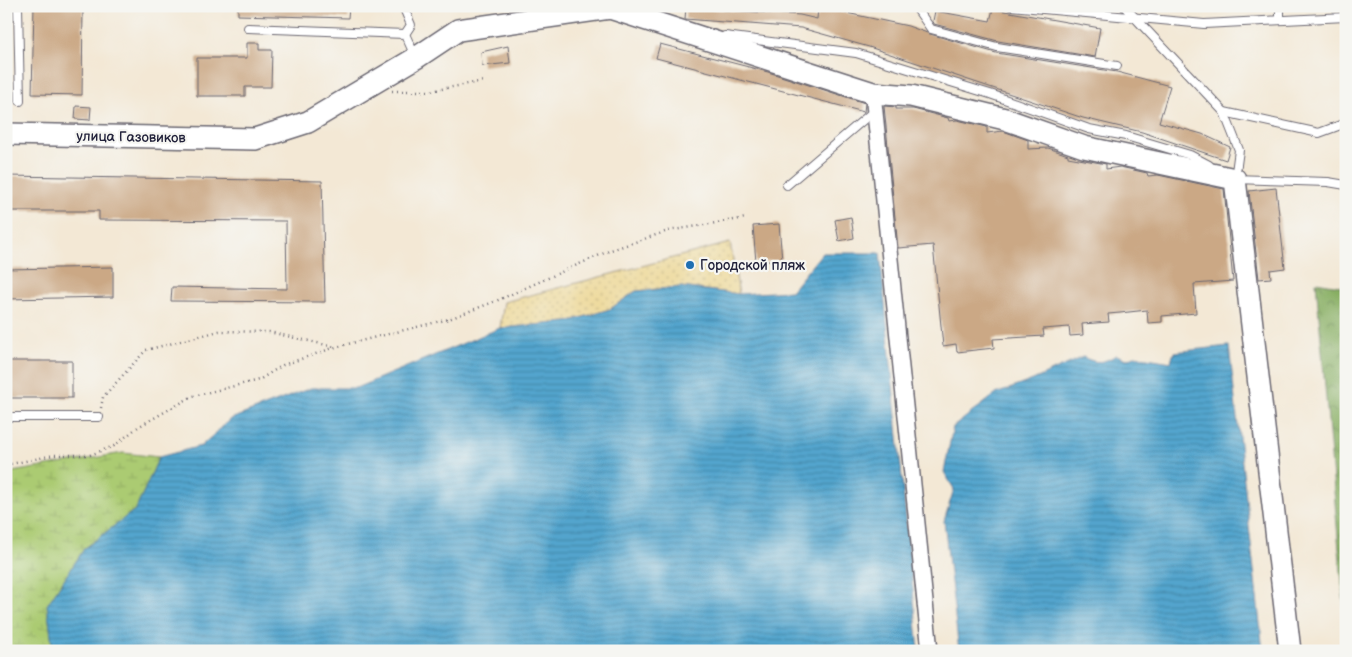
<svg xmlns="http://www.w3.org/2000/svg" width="1352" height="657" viewBox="0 0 1352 657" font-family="'Balsamiq Sans',sans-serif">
	<defs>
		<pattern id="forest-crowns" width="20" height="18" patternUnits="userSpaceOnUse" patternTransform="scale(1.25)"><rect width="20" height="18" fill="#88af64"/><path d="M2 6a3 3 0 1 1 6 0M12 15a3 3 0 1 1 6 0" fill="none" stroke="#6f8e54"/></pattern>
		<pattern id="wetland-marsh" width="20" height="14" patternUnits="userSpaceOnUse" patternTransform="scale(1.25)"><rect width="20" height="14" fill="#abcb72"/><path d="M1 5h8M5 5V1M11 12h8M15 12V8" fill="none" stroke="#93ae64"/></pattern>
		<pattern id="sand-dots" width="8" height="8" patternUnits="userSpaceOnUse" patternTransform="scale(1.25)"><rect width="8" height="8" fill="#eeda9e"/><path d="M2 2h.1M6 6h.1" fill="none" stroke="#ccbb89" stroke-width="1.8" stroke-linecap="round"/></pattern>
		<pattern id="water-rules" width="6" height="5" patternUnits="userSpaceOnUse" patternTransform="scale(1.25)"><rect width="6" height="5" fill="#53a5ce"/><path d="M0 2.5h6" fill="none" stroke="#4486a8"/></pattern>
	</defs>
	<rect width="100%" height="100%" fill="#f6f6f2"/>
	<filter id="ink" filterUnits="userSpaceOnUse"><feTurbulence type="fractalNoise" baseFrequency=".02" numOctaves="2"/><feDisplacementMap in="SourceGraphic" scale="10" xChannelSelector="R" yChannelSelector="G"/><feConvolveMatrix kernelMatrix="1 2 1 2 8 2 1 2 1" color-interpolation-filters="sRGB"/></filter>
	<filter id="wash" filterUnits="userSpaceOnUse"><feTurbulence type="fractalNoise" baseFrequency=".0096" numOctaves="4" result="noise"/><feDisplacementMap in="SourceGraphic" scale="20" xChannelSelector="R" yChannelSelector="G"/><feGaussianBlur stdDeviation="1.12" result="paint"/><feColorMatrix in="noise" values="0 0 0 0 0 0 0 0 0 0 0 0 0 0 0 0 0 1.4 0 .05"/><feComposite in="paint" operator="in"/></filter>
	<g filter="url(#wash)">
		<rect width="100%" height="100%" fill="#f3e8d5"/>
		<path fill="url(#forest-crowns)" stroke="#556850" d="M1316,282L1346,287V630Z"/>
		<path fill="url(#wetland-marsh)" stroke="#667656" d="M123,453L159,457L136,509L84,549L47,605L53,651H6V473Z"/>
		<path fill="url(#sand-dots)" stroke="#887e6c" d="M730,243L739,294L681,287L636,291L610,309L567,322L500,328L504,302Z"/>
		<g fill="url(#water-rules)" stroke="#3a6484">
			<path d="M822,253H880L919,651H53L47,605L84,549L136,509L159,457L201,446L231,419L311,388H356L500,328L567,322L610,309L636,291L681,287L739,294L791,291Z"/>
			<path d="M1229,346L1263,651H959L944,521L954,489L944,472L953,427L996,394L1033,380L1083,357C1096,364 1104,363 1116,355L1127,359L1135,356L1171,362L1174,352Z"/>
		</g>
		<g id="blocks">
			<g fill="#cba885">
				<path d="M34,6H83L82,95L32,94Z"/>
				<path d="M238,6H349L348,18L238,15Z"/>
				<path d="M686,7L800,15L817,19L818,7L908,26L930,34L996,53L1117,72L1170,86L1159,122L1202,134L1230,147L1226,160L1142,132L1083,118L869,47L801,28L685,19Z"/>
				<path d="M993,9L1100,28L1095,57L998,41L934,24L933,21L935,11L990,21Z"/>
				<path d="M247,43H259V50H272L271,87H245V96H197V58H247Z"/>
				<path d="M660,44L768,72L865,103L864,112L656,58Z"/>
				<path d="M508,46L510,63L482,66L481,52Z"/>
				<path d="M76,106L91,107L90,120L75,119Z"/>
				<path d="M884,106L896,107V109H913L948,118L949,121L957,120L987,127V133L1003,131L1028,140V149L1048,148L1068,155V157L1106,164V169L1120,167L1147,173L1148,176L1158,175L1224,189L1233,281L1194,284L1196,313L1162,316V322L1148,323L1147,310L1120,313L1108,314L1109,322L1082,324L1083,335L1070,336L1069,327L1043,329L1044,336L993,339L994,348L957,352L956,344L943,346L933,245L898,248Z"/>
				<path d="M6,176L322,181L325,302L171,301L172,287L287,289L286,221L99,220V211H6Z"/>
				<path d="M1276,188L1285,268L1270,270L1271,278L1259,279L1249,191Z"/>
				<path d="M851,217L854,238L839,241L835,220Z"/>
				<path d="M779,224L782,260L756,262L753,226Z"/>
				<path d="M113,267V297L6,299V269Z"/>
				<rect x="6" y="361" width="66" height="37"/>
			</g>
		</g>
	</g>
	<g filter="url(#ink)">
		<use href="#blocks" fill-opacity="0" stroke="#6b6771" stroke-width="1"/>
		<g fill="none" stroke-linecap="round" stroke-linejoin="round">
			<defs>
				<g id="lane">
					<path d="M18,6L20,101"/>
					<path d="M403,6L411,25L405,34"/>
					<path d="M915,6L931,29L997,47L1117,66"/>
					<path d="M1011,6L1204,24L1346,17"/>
					<path d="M1124,6L1224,112L1239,150L1235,179L1328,182L1346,185"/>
					<path d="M1280,20V6"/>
					<path d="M248,28L405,34L415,56"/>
					<path d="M725,36L856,53L990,94L1089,129L1126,136L1190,155L1209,165"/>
					<path d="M1224,112L1319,133L1346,123"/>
					<path d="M787,185L875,110"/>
					<path d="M6,417H99"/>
				</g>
				<path id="street" d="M873,93L930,651"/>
				<path id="secondary" d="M6,134L255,139L308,122L416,58L458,30L610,8L873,93L911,96L1005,119L1084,147L1235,179L1290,651"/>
			</defs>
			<use href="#lane" stroke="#6b6771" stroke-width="10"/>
			<use href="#street" stroke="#6b6771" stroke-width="18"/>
			<use href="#secondary" stroke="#6b6771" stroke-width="24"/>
			<g stroke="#6b6771" stroke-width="2.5" stroke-dasharray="1 4" stroke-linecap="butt">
				<path d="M392,91H431L484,81"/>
				<path d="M101,408L103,397L146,350L219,331L269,332L335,347"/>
				<path d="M6,465L54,455H90L114,446L138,427L193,396L259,380L283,365L336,347L449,319L496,301L611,250L668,231L746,218"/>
			</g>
			<use href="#lane" stroke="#fff" stroke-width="8"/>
			<use href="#street" stroke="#fff" stroke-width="15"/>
			<use href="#secondary" stroke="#fff" stroke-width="21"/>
		</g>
	</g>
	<circle fill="#1f6fb2" stroke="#f6f6f2" stroke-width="2" cx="690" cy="265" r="5"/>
	<g text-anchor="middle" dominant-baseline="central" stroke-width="4.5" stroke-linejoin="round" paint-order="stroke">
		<g font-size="14" fill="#22223b" stroke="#f6f6f2">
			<text transform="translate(131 137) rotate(1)">улица Газовиков</text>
		</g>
		<g font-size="14" fill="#22223b" stroke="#f6f6f2" text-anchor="start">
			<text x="700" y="265">Городской пляж</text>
		</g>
	</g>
	<rect width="1352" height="657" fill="none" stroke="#f6f6f2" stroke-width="25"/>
</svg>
